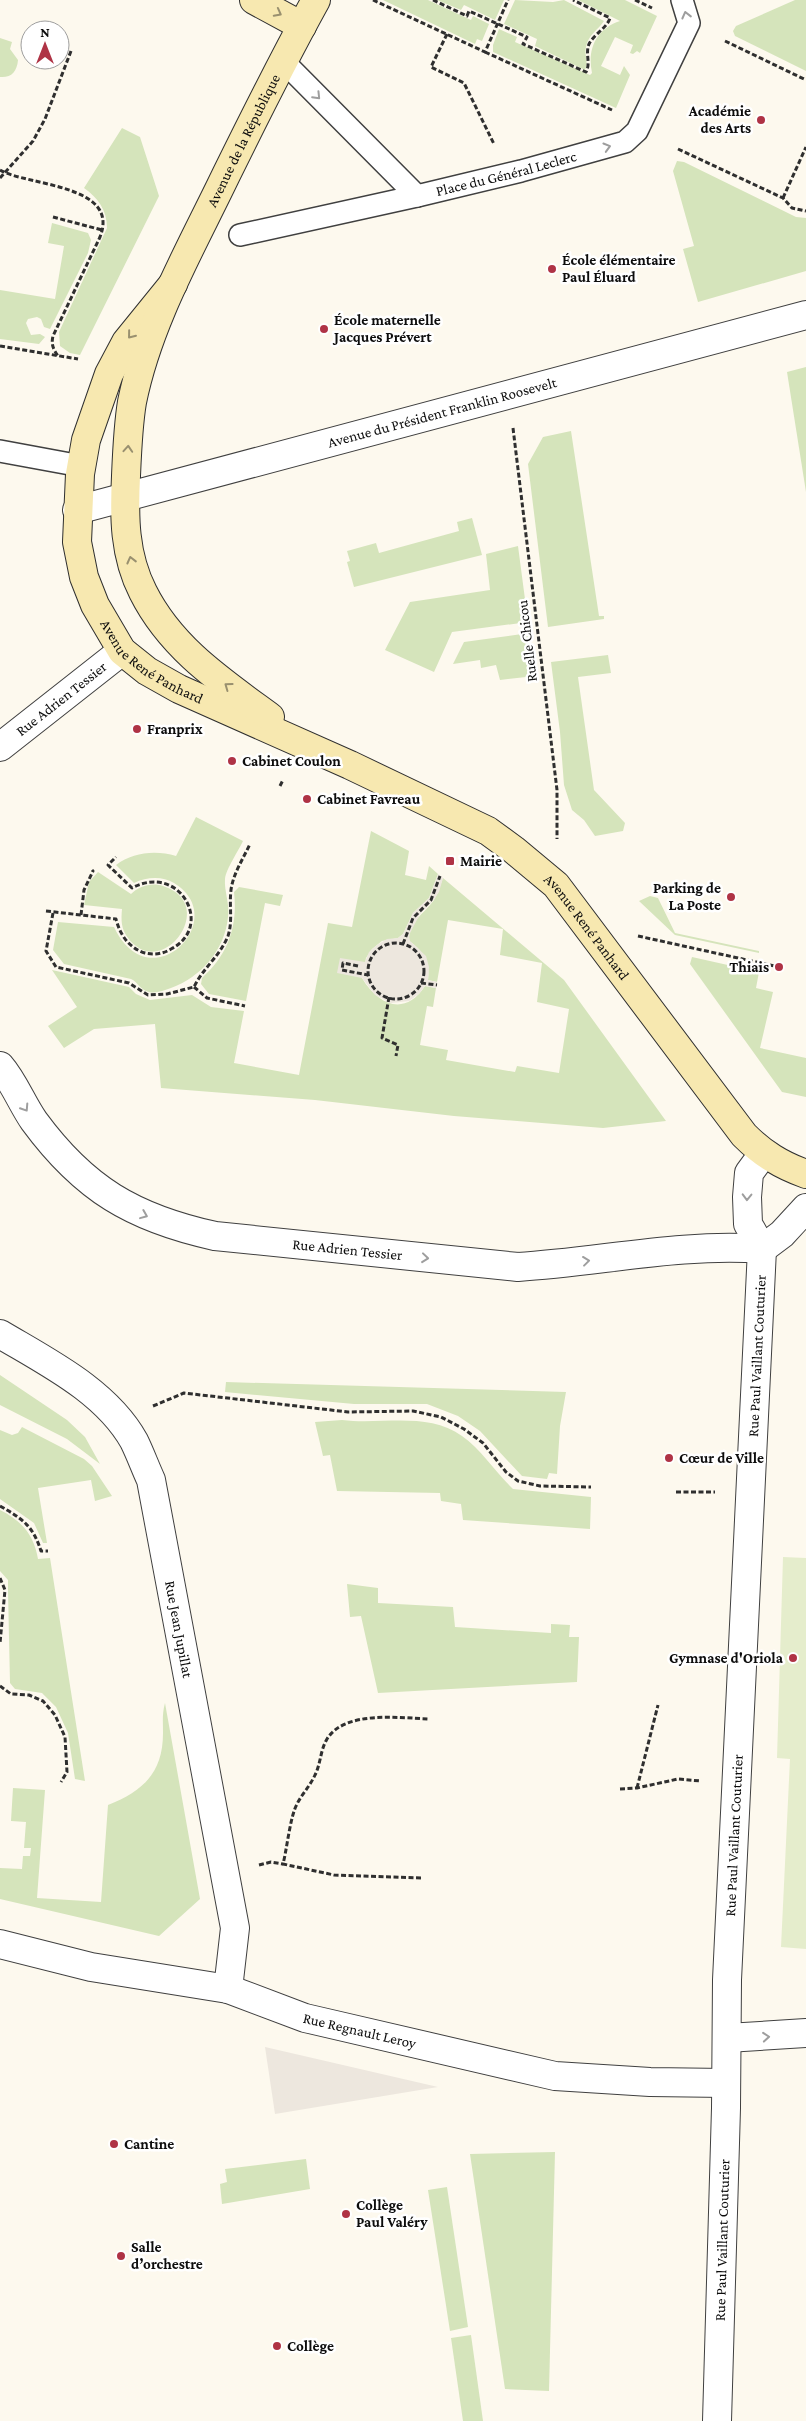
<svg xmlns="http://www.w3.org/2000/svg" width="806" height="2421" viewBox="0 0 806 2421" font-family="'Crimson Pro',serif">
	<rect width="100%" height="100%" fill="#fdf9ee"/>
	<g fill="#d5e4bb">
		<path d="M383,0H428L471,20L473,16L489,24L482,41L477,39L475,44Z"/>
		<path d="M437,0H504L495,20L464,5L461,10Z"/>
		<path d="M515,0L553,2L564,0L604,21C598,30 588,35 586,47C584,56 589,61 585,70L535,46L537,39L504,24Z"/>
		<path d="M578,0H625L657,16L640,53L637,51L633,54L630,53L633,45L615,37L601,66L620,75L624,66L630,75L616,108L493,52V45L499,29L517,37L515,42L590,75L592,73C587,49 596,29 620,21Z"/>
		<path d="M795,0H806V71L735,36L733,31L736,26Z"/>
		<path d="M0,38L12,42L10,49L18,60C17,72 11,78 0,77Z"/>
		<path d="M122,128L140,137L159,196L80,355L70,353L60,346L59,332L107,228C107,210 98,198 84,188Z"/>
		<path d="M677,161L684,162L796,217L806,218V271L698,302L683,249L694,246L673,171Z"/>
		<path d="M52,223L88,233L91,240L88,253L50,329L44,327L41,319L37,317L28,319L26,323L31,335L40,334L45,337L39,344L0,339V290L55,299L64,246L48,243Z"/>
		<path d="M806,367V492L787,372Z"/>
		<path d="M571,431L599,616H604V619L548,627L528,464L543,437Z"/>
		<path d="M472,518L482,555L354,587L347,562L350,561L347,551L376,543L379,553L459,531L457,522Z"/>
		<path d="M518,546L528,622L452,632L434,672L385,650L410,602L490,590L486,554Z"/>
		<path d="M529,633L535,676L500,680L496,665L481,668L480,660L453,664L464,642Z"/>
		<path d="M608,655L611,673L578,677L594,790L625,823L623,831L595,836L584,820L572,810L564,785L560,732L551,662Z"/>
		<path d="M196,817L243,841C239,850 226,869 225,879C224,891 230,904 228,917C225,950 201,977 171,988C164,990 156,994 149,992C140,990 138,982 131,979L64,964L53,950L58,922L114,927C150,1003 233,919 174,883C162,876 147,877 134,883L116,865C133,852 156,850 176,856Z"/>
		<path d="M371,831L409,851L405,875L426,880L429,866L438,874L429,898L413,913L403,934L398,938L382,941L372,949L366,958L362,978C378,1005 405,1017 425,986L436,988L433,1007L427,1006L420,1045L448,1050L446,1060L515,1072L517,1066L559,1073L569,1009L537,1002L542,963L500,955L503,929L448,920L437,982L428,980C430,962 424,951 409,941C409,921 424,914 434,900C438,893 440,886 443,878L564,980L666,1121L603,1128L454,1116L315,1100L161,1088L155,1024L94,1029L64,1048L48,1026L77,1007L52,970L129,987L136,994L150,1000L192,995L211,1007L244,1011L234,1063L299,1075L328,923L352,927Z"/>
		<path d="M98,872L131,894C139,886 152,882 163,886C220,904 162,983 128,938C121,929 121,920 122,909L84,905L89,882Z"/>
		<path d="M239,887L283,895L280,906L265,903L246,1001L209,994L201,984L202,978C228,955 238,926 234,892Z"/>
		<path d="M650,896L658,898L675,933L754,950L759,951V953L675,935L639,901Z"/>
		<path d="M692,957L759,972L756,988L773,992L760,1048L806,1058V1097L782,1092L690,964Z"/>
		<path d="M0,1375L67,1420L85,1437L100,1464L67,1439L0,1405Z"/>
		<path d="M226,1382L566,1392L560,1426L557,1474L549,1473L547,1479L522,1476L480,1431L458,1416L427,1404H354L225,1392Z"/>
		<path d="M342,1420C382,1425 427,1411 462,1436C481,1449 496,1473 513,1489L591,1497L590,1529L463,1520L461,1504L441,1501L440,1493L337,1491L330,1455L323,1456L315,1422Z"/>
		<path d="M22,1427L84,1459L92,1466L112,1496L95,1501L91,1480L38,1488L47,1543H43L34,1523L0,1499V1430L12,1435L18,1433Z"/>
		<path d="M0,1510C22,1521 34,1535 38,1559L50,1558L85,1781L75,1779L68,1733L56,1707L42,1693L15,1689L10,1683L8,1591V1580L0,1571Z"/>
		<path d="M347,1584L378,1588V1603L453,1607L455,1627L551,1633V1624L570,1625L569,1637H579L577,1682L378,1693L361,1616L350,1617Z"/>
		<path d="M165,1703L200,1899L159,1936L0,1899V1868L22,1869L23,1856H30L31,1848H24L26,1822L11,1821L13,1788L45,1790L37,1898L101,1902L108,1805C143,1791 163,1773 163,1733C163,1722 162,1714 165,1703Z"/>
		<path d="M555,2152L549,2391L505,2389L470,2154Z"/>
		<path d="M306,2159L310,2189L222,2204L220,2184L227,2182L225,2169Z"/>
		<path d="M447,2187L468,2327L450,2331L428,2190Z"/>
		<path d="M471,2335L483,2421H463L451,2338Z"/>
	</g>
	<path fill="#e5edcc" d="M783,1557L806,1558V1949L781,1947L790,1759L777,1758Z"/>
	<g fill="#ede7de">
		<path d="M438,874L443,878L439,892L432,902L420,914L409,935L410,941L426,956L429,967L428,980L437,982L436,988L425,986L419,994L409,1001L391,1003L375,995L362,978L337,973L340,958L365,962L369,952L377,945L387,939L398,938L403,934L413,913L429,898Z"/>
		<path d="M265,2047L438,2087L275,2114Z"/>
	</g>
	<g fill="none" stroke-linecap="round" stroke-linejoin="round">
		<defs>
			<g id="service">
				<path id="s1" d="M283,61L417,196L521,171L625,142L637,131L689,23L682,0"/>
				<path d="M240,235L417,196"/>
				<path d="M0,451L81,466"/>
			</g>
			<g id="minor">
				<path id="s2" d="M0,747L122,651"/>
				<path id="s3" d="M0,1066C14,1082 22,1104 34,1121C84,1189 133,1218 215,1236L518,1267C600,1262 680,1243 762,1249"/>
				<path d="M762,1249L782,1234L806,1208"/>
				<path id="s4" d="M0,1334C47,1362 106,1391 134,1441C140,1453 145,1467 151,1480L235,1928L228,1989"/>
				<path id="s5" d="M0,1944L91,1967L228,1989L305,2018L555,2076L650,2082L726,2083"/>
				<path d="M727,2038L806,2033"/>
				<path id="s6" d="M717,2421L726,2108L727,1980L762,1249L748,1224L747,1197L749,1173L763,1154"/>
			</g>
			<g id="tertiary">
				<path id="s7" d="M77,510L806,315"/>
			</g>
			<g id="secondary">
				<path d="M254,0L302,26"/>
				<path id="s8" d="M173,284L126,342L109,374L86,440L80,474L77,542L84,577L95,605L122,651L147,671L179,689L350,765L488,831L514,850L556,885L744,1135C763,1154 781,1165 806,1174"/>
				<path id="s9" d="M270,717C221,681 171,648 143,592C124,555 124,516 126,476C127,452 128,426 132,402C148,322 191,248 226,175C255,116 284,58 316,0"/>
			</g>
		</defs>
		<use href="#service" stroke="#404040" stroke-width="24"/>
		<use href="#minor" stroke="#404040" stroke-width="30"/>
		<use href="#tertiary" stroke="#404040" stroke-width="30"/>
		<use href="#secondary" stroke="#2f2f2f" stroke-width="30"/>
		<g stroke="#2f2f2f" stroke-width="3" stroke-dasharray="5 2.5" stroke-linecap="butt">
			<path d="M373,0L485,52L508,0"/>
			<path d="M433,0L467,16L469,11L527,37L523,44L586,72C591,63 585,54 589,44C594,34 607,28 610,18L573,0"/>
			<path d="M635,0L652,8"/>
			<path d="M447,34L431,67L464,83L494,144"/>
			<path d="M725,41L806,80"/>
			<path d="M485,52L612,110"/>
			<path d="M678,149L783,198L792,208L806,211"/>
			<path d="M0,170C27,186 121,184 100,237L53,336C51,344 53,349 58,356"/>
			<path d="M0,178L33,141L45,119L71,51"/>
			<path d="M783,198L806,147"/>
			<path d="M53,217L102,230"/>
			<path d="M0,346L78,359"/>
			<path d="M513,428L557,790V839"/>
			<path d="M280,786L283,780"/>
			<path d="M46,911L116,919C120,935 129,948 145,953C154,955 163,954 171,949C215,927 180,862 132,888L108,865L116,857"/>
			<path d="M53,913L46,951L56,967L129,983L148,995L167,994L194,987C203,968 220,956 228,936C233,921 229,906 231,890C233,874 243,859 250,844"/>
			<path d="M81,915L84,890L93,871L92,870"/>
			<path d="M638,936L779,967"/>
			<circle cx="396" cy="971" r="28"/>
			<path d="M403,944L413,918L431,900L440,876"/>
			<path d="M358,966L343,963L342,970L368,975"/>
			<path d="M421,983L437,985"/>
			<path d="M194,987L207,998L245,1006"/>
			<path d="M389,997L382,1038L398,1045L396,1056"/>
			<path d="M153,1406L184,1393L348,1412L413,1411L441,1417L464,1429L483,1443L506,1472L518,1481L540,1486L591,1487"/>
			<path d="M676,1492H715"/>
			<path d="M0,1506C23,1519 33,1526 41,1551H48"/>
			<path d="M0,1578L5,1590L0,1643"/>
			<path d="M0,1686L11,1694L29,1695L43,1701L55,1715L65,1737L67,1772L61,1782"/>
			<path d="M637,1788L658,1705"/>
			<path d="M620,1789L637,1788L678,1779L701,1781"/>
			<path d="M259,1865L271,1862L283,1864"/>
			<path d="M421,1878L334,1875L283,1864C287,1849 290,1817 297,1804C302,1794 310,1786 315,1775C321,1763 320,1751 327,1739C345,1710 400,1718 429,1719"/>
		</g>
		<use href="#service" stroke="#fff" stroke-width="21"/>
		<use href="#minor" stroke="#fff" stroke-width="28"/>
		<use href="#tertiary" stroke="#fff" stroke-width="28"/>
		<use href="#secondary" stroke="#f7e8b0" stroke-width="28"/>
	</g>
	<defs><path id="oneway-chevron" d="M-2-3.5L2.5 0L-2 3.5" fill="none" stroke-width="1.6" stroke-linecap="round" stroke-linejoin="round" transform="scale(1.25)"/></defs>
	<g stroke="#99906f">
		<use href="#oneway-chevron" transform="translate(278 13) rotate(28)"/>
		<use href="#oneway-chevron" transform="translate(131 335) rotate(129)"/>
		<use href="#oneway-chevron" transform="translate(128 449) rotate(-86)"/>
		<use href="#oneway-chevron" transform="translate(131 560) rotate(-104)"/>
		<use href="#oneway-chevron" transform="translate(228 686) rotate(-144)"/>
	</g>
	<g stroke="#9e9e9e">
		<use href="#oneway-chevron" transform="translate(686 15) rotate(-104)"/>
		<use href="#oneway-chevron" transform="translate(317 96) rotate(46)"/>
		<use href="#oneway-chevron" transform="translate(607 147) rotate(-16)"/>
		<use href="#oneway-chevron" transform="translate(25 1108) rotate(57)"/>
		<use href="#oneway-chevron" transform="translate(747 1197) rotate(91)"/>
		<use href="#oneway-chevron" transform="translate(144 1215) rotate(22)"/>
		<use href="#oneway-chevron" transform="translate(425 1258) rotate(6)"/>
		<use href="#oneway-chevron" transform="translate(586 1261) rotate(-7)"/>
		<use href="#oneway-chevron" transform="translate(766 2037) rotate(-5)"/>
	</g>
	<g fill="#af3345" stroke="#fff" stroke-width="2">
		<circle cx="761" cy="120" r="5"/>
		<circle cx="552" cy="269" r="5"/>
		<circle cx="324" cy="329" r="5"/>
		<circle cx="137" cy="729" r="5"/>
		<circle cx="232" cy="761" r="5"/>
		<circle cx="307" cy="799" r="5"/>
		<rect x="445" y="856" width="10" height="10" rx="2.5"/>
		<circle cx="731" cy="897" r="5"/>
		<circle cx="779" cy="967" r="5"/>
		<circle cx="669" cy="1458" r="5"/>
		<circle cx="793" cy="1658" r="5"/>
		<circle cx="114" cy="2144" r="5"/>
		<circle cx="346" cy="2214" r="5"/>
		<circle cx="121" cy="2256" r="5"/>
		<circle cx="277" cy="2346" r="5"/>
	</g>
	<g text-anchor="middle" dominant-baseline="central" stroke-width="5" stroke-linejoin="round" paint-order="stroke">
		<g font-size="15" font-weight="bold" fill="#0d0d0d" stroke="#fff" text-anchor="start">
			<text x="751" y="111" text-anchor="end">Académie<tspan x="751" dy="17">des Arts</tspan></text>
			<text x="562" y="260">École élémentaire<tspan x="562" dy="17">Paul Éluard</tspan></text>
			<text x="334" y="320">École maternelle<tspan x="334" dy="17">Jacques Prévert</tspan></text>
			<text x="147" y="729">Franprix</text>
			<text x="242" y="761">Cabinet Coulon</text>
			<text x="317" y="799">Cabinet Favreau</text>
			<text x="460" y="861">Mairie</text>
			<text x="721" y="888" text-anchor="end">Parking de<tspan x="721" dy="17">La Poste</tspan></text>
			<text x="769" y="967" text-anchor="end">Thiais</text>
			<text x="679" y="1458">Cœur de Ville</text>
			<text x="783" y="1658" text-anchor="end">Gymnase d'Oriola</text>
			<text x="124" y="2144">Cantine</text>
			<text x="356" y="2205">Collège<tspan x="356" dy="17">Paul Valéry</tspan></text>
			<text x="131" y="2247">Salle<tspan x="131" dy="17">d’orchestre</tspan></text>
			<text x="287" y="2346">Collège</text>
		</g>
		<g font-size="15" fill="#0d0d0d" stroke="#fff">
			<text stroke="none"><textPath href="#s9" startOffset="658">Avenue de la République</textPath></text>
			<text stroke="none"><textPath href="#s1" startOffset="282">Place du Général Leclerc</textPath></text>
			<text stroke="none"><textPath href="#s7" startOffset="378">Avenue du Président Franklin Roosevelt</textPath></text>
			<text transform="translate(527 641) rotate(-97)">Ruelle Chicou</text>
			<text stroke="none"><textPath href="#s8" startOffset="432">Avenue René Panhard</textPath></text>
			<text stroke="none"><textPath href="#s2" startOffset="78">Rue Adrien Tessier</textPath></text>
			<text stroke="none"><textPath href="#s8" startOffset="950">Avenue René Panhard</textPath></text>
			<text stroke="none"><textPath href="#s3" startOffset="418">Rue Adrien Tessier</textPath></text>
			<text stroke="none"><textPath href="#s6" startOffset="1066">Rue Paul Vaillant Couturier</textPath></text>
			<text stroke="none"><textPath href="#s4" startOffset="368">Rue Jean Jupillat</textPath></text>
			<text stroke="none"><textPath href="#s6" startOffset="586">Rue Paul Vaillant Couturier</textPath></text>
			<text stroke="none"><textPath href="#s5" startOffset="371">Rue Regnault Leroy</textPath></text>
			<text stroke="none"><textPath href="#s6" startOffset="181">Rue Paul Vaillant Couturier</textPath></text>
		</g>
	</g>
	<g transform="translate(45 45)"><circle r="24" fill="#ffffff" stroke="#9e9e9e"/>
	<path d="M0-4L9 19L0 12L-9 19Z" fill="#af3345"/>
	<text y="-8" font-size="14" font-weight="bold" text-anchor="middle" fill="#0d0d0d">N</text>
	</g>
</svg>
